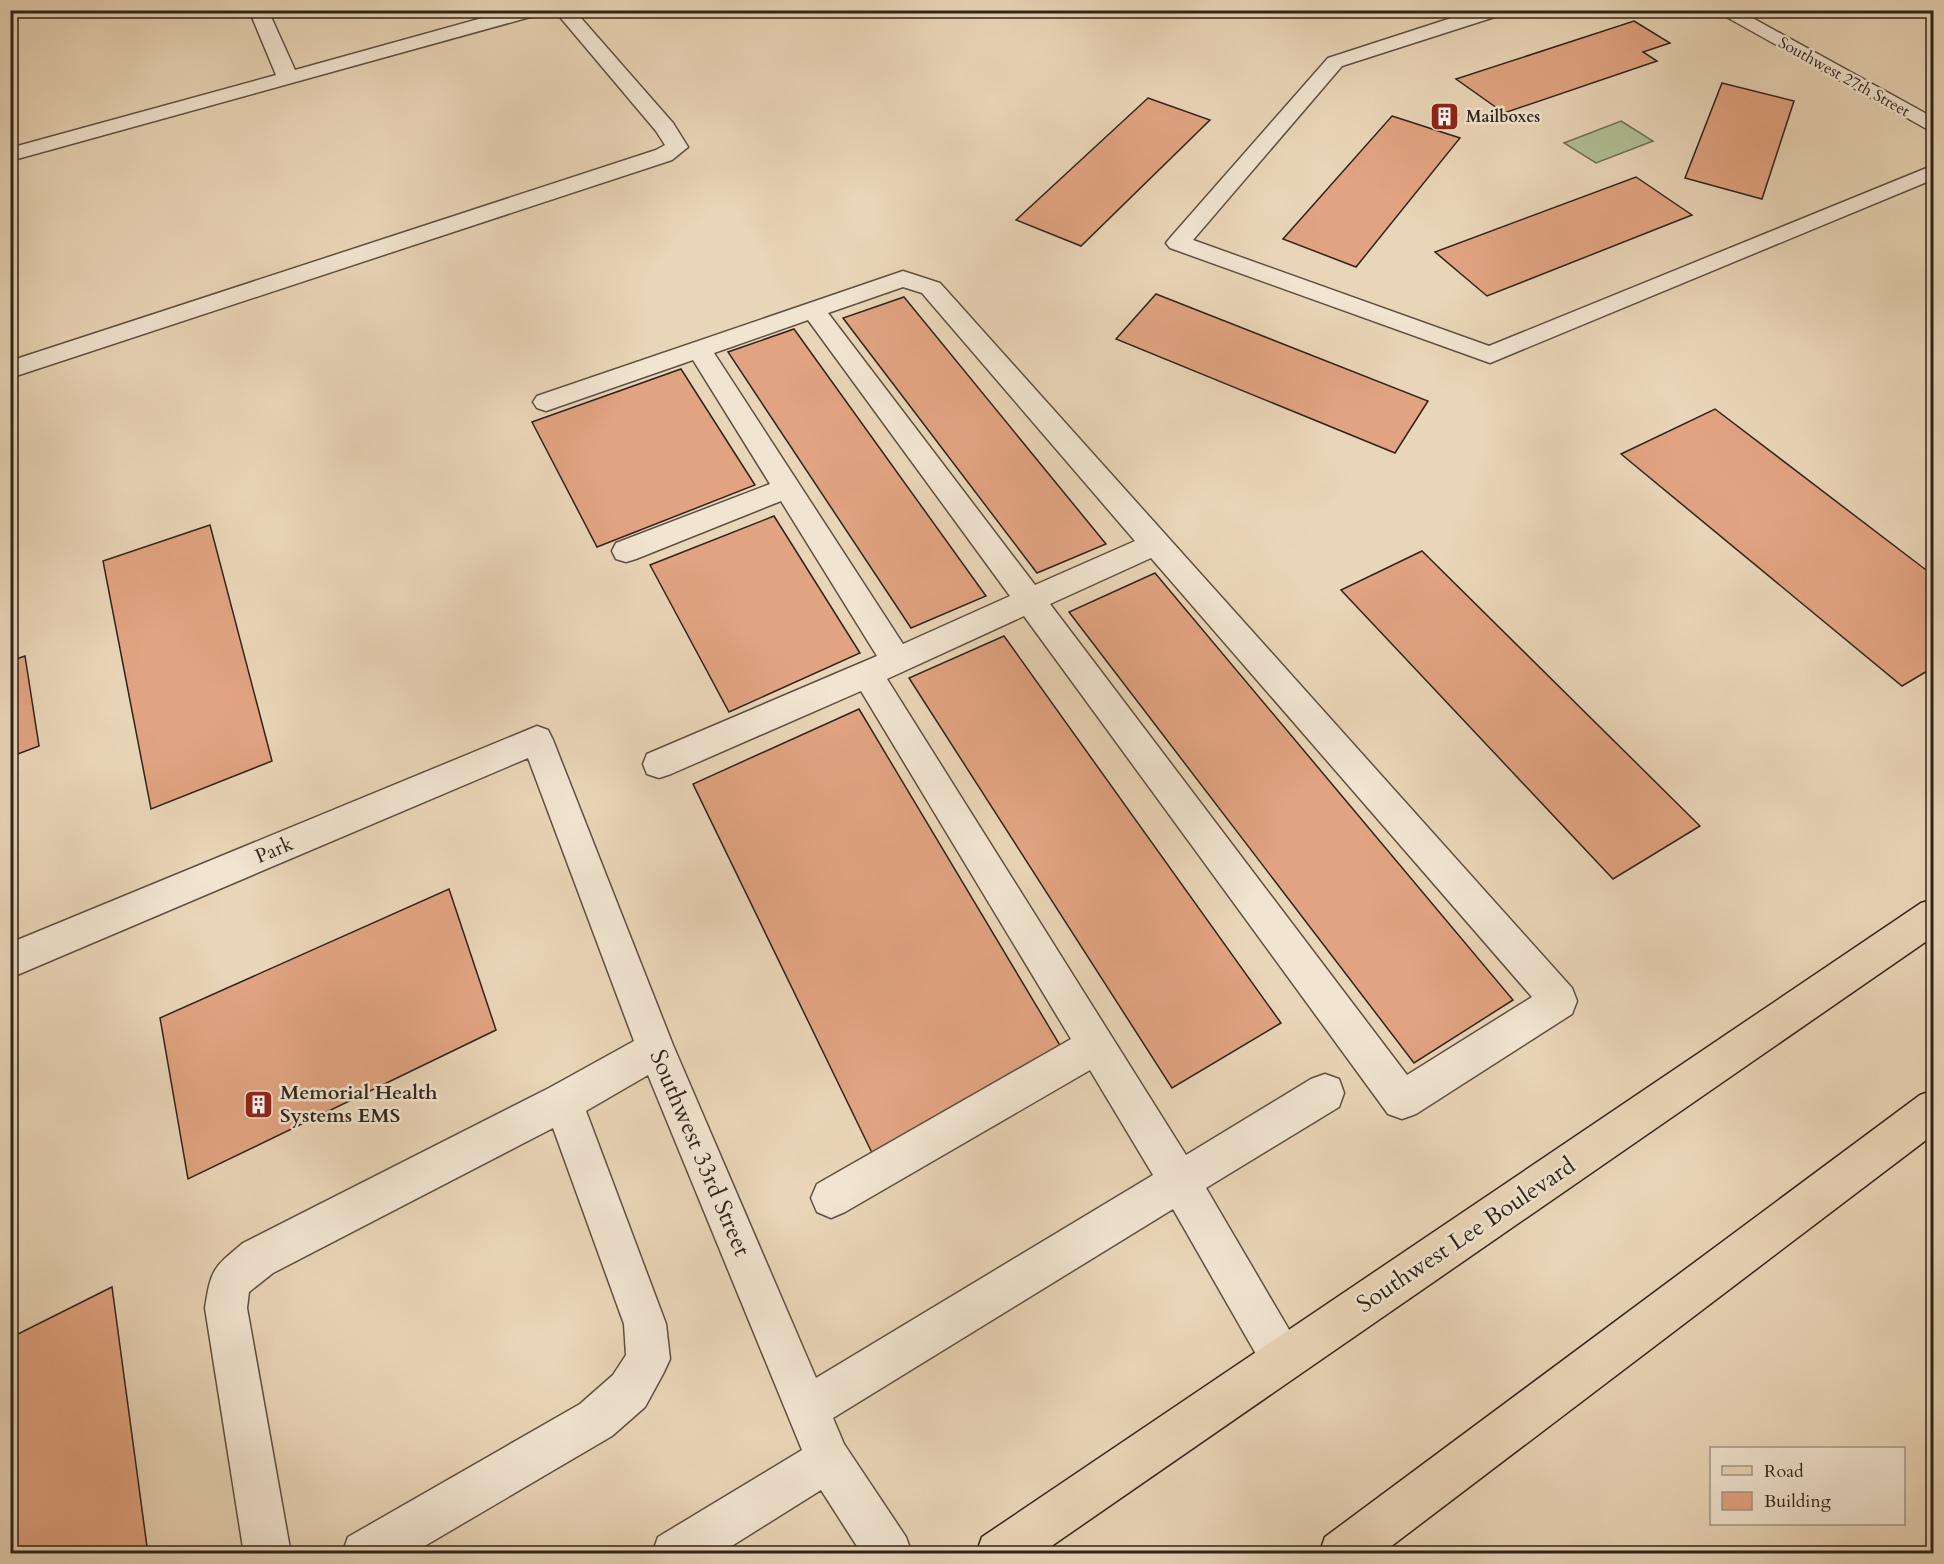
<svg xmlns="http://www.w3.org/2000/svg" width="1944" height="1564" viewBox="0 0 1944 1564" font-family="Cardo,serif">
	<rect width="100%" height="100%" fill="#e9d5b7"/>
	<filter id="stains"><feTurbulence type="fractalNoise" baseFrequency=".00333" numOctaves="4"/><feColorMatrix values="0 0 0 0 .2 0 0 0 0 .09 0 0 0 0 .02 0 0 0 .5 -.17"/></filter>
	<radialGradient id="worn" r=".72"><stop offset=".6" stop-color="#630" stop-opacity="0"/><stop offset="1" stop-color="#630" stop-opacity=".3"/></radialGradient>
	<path fill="#b0be93" stroke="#707157" stroke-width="1.5" d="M1621,121L1653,141L1596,163L1564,143Z"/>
	<g fill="#e1a381" stroke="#2f241b" stroke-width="1.5">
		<path d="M1634,21L1670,43L1643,52L1657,61L1504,113L1456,79Z"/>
		<path d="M1722,83L1794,101L1762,199L1685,178Z"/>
		<path d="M1148,98L1210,120L1081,246L1016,220Z"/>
		<path d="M1437,110L1458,115L1452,122L1432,118Z"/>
		<path d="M1392,116L1460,138L1356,267L1283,239Z"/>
		<path d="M1636,177L1692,215L1487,296L1435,252Z"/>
		<path d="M1156,294L1428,401L1395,453L1116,339Z"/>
		<path d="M904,297L1106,544L1037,573L843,318Z"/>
		<path d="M794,329L986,596L911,628L728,352Z"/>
		<path d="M681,369L755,485L597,547L532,422Z"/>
		<path d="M1715,409L1934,576V667L1902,686L1621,454Z"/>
		<path d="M774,516L860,653L729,712L650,565Z"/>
		<path d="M210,525L272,761L151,809L103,561Z"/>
		<path d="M1422,551L1700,826L1613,879L1341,590Z"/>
		<path d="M1155,573L1513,1000L1414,1063L1069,612Z"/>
		<path d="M1004,636L1281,1023L1172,1088L909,678Z"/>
		<path d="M25,656L39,746L10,757V661Z"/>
		<path d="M859,709L1064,1052L875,1159L693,784Z"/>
		<path d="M449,889L496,1030L188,1179L160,1018Z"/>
		<path d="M112,1287L148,1554H10V1338Z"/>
	</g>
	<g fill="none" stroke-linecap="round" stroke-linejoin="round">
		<defs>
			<g id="minor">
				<path d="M249,10H268L295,70L511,10H543L541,14L10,161V148L276,75Z"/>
				<path d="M554,10H574L673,123L688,147L672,160L10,378V361L656,150L665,145L656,131Z"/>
				<path d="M1476,10H1506L1504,14L1342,66L1193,240L1489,346L1934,165V179L1490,363L1170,248L1166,243L1170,238L1328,58Z"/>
				<path d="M1714,10H1738L1934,118V133Z"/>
				<path d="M903,271L940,283L1572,988L1577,1001L1572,1014L1416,1114L1402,1119L1388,1114L1024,616L887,679L1186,1155L1311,1079L1325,1074L1339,1079L1344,1093L1339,1107L1206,1188L1298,1345L1305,1360L1298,1375L1283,1382L1268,1375L1173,1209L833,1418L844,1444L906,1537L912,1554H862L821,1490L719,1554H652L658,1537L802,1450L648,1075L586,1111L666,1324L670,1359L663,1374L645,1407L612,1436L411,1554H342L348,1537L580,1404L613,1375L626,1355L624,1324L553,1128L273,1273L249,1292L247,1308L291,1554H244L205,1308C211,1269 213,1268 243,1243L549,1088L634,1041L528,758L10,978V943L537,726L548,730L553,740L673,1045L816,1378L1153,1175L1090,1070L845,1212L831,1218L817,1212L811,1198L817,1184L1071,1039L861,691L671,774L659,778L647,774L643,764L647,754L877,656L781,501L636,559L626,562L616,559L612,551L616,543L770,484L693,360L546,411L537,408L533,402L537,396ZM903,287L922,293L1135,541L1035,585L828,313ZM808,320L1010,596L903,644L714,353ZM1151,558L1532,997L1407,1075L1050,604Z"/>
			</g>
			<g id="major">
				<path d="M1934,899V936L1040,1554H976L982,1537L1921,903Z"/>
				<path d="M1934,1090V1134L1381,1554H1319L1325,1537L1920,1095Z"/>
			</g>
		</defs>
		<use href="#minor" stroke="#5e5042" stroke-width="3"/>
		<use href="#major" stroke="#2f241b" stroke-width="3"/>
		<use href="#minor" fill="#f1e4d0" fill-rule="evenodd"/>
		<use href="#major" fill="#e9d5b7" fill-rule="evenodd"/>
	</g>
	<defs>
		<symbol id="building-square" viewBox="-11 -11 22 22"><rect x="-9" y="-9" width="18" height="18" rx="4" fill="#8f2418" stroke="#f1e4d0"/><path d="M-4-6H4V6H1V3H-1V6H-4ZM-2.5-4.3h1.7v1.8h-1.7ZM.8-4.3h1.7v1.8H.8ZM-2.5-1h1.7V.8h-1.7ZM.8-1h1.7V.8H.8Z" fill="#fff"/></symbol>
	</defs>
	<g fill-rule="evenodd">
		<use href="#building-square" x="1428" y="100" width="33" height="33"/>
		<use href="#building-square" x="242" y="1088" width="33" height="33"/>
	</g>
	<g text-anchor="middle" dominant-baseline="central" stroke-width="5" stroke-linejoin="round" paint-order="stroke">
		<g font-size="16" fill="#2f241b" stroke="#f1e4d0">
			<text transform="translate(1844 77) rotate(29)">Southwest 27th Street</text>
		</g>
		<g font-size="16" font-weight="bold" fill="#2f241b" stroke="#f1e4d0" text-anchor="start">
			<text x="1466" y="117">Mailboxes</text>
		</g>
		<g font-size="20" fill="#2f241b" stroke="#f1e4d0">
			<text transform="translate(274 850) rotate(-23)">Park</text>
		</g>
		<g font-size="20" font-weight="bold" fill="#2f241b" stroke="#f1e4d0" text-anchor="start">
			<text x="280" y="1092">Memorial Health<tspan x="280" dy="23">Systems EMS</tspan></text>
		</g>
		<g font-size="24" fill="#2f241b" stroke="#f1e4d0">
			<text transform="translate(700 1153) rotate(67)">Southwest 33rd Street</text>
			<text transform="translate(1466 1235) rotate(-34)">Southwest Lee Boulevard</text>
		</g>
	</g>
	<rect width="1944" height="1564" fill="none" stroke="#e9d5b7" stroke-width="36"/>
	<rect x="12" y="12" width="1920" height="1540" fill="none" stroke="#2f241b" stroke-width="3"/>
	<rect x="18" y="18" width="1908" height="1528" fill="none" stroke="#2f241b" stroke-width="1.5"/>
	<rect x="1710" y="1447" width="195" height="78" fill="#f1e4d0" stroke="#a39788" stroke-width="1.5"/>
	<rect x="1722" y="1466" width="30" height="9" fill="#e9d5b7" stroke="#a39788" stroke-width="1.5"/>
	<text x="1764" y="1477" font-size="18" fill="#2f241b">Road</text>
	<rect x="1722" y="1492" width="30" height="18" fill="#e1a381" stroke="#a39788" stroke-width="1.5"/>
	<text x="1764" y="1507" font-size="18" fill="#2f241b">Building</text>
	<rect width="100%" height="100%" filter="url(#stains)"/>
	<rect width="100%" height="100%" fill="url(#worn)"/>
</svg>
